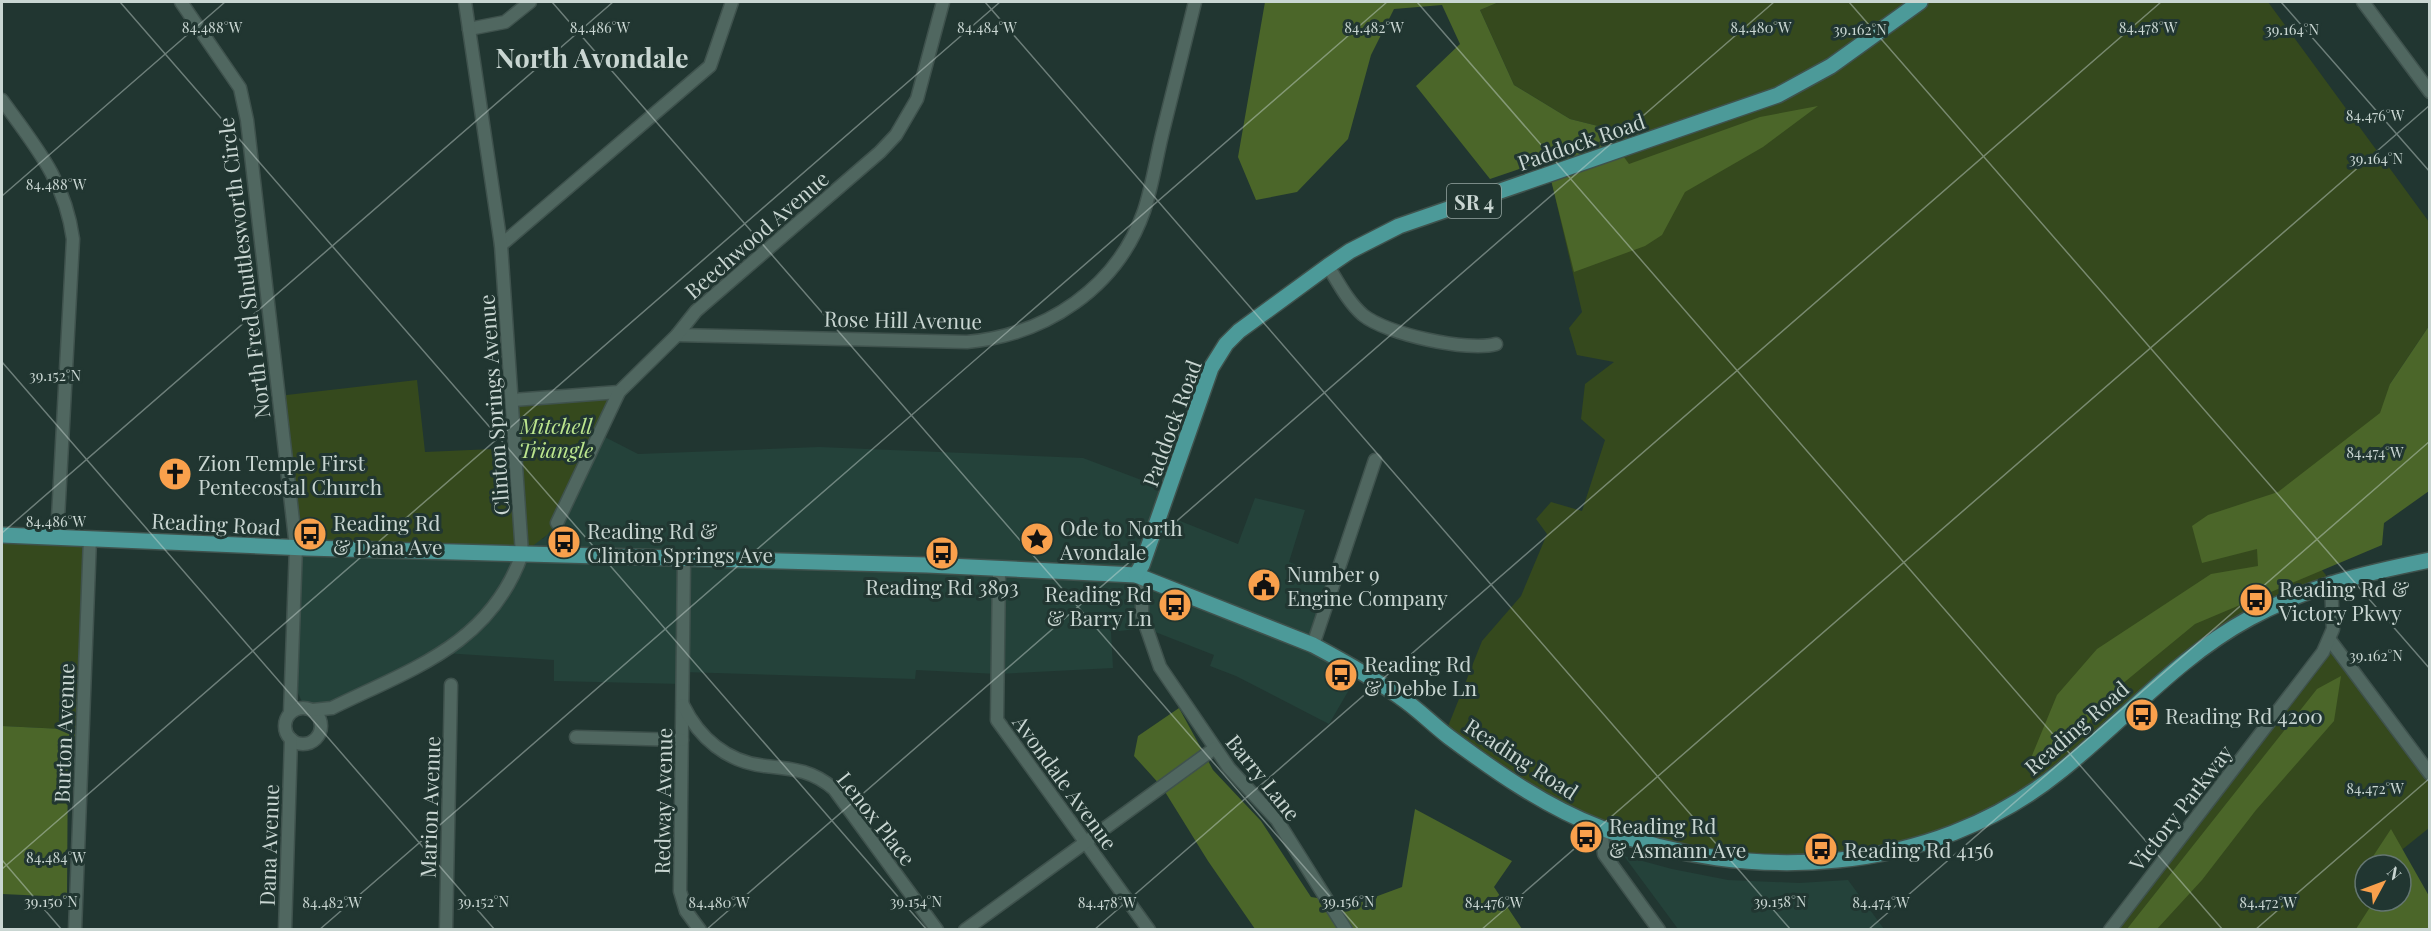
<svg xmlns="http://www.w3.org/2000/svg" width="2431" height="931" viewBox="0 0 2431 931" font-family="'Playfair Display',serif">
	<rect width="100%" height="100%" fill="#213631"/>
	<g fill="#24423a">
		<path d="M601,435L638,454L819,447L1083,458L1168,490L1160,513L1238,544L1255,498L1305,510L1289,562L1335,579L1314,644L1360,671L1329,724L1236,676L1210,666L1214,655L1145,628L1111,632L1113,668L998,674L916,670L915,679L683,672V684L554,681V660L444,653L332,708H305L297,691L296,547L543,539L557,523Z"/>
		<path d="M1624,856L1672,869L1728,880L1799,883L1848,880L1884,929H1678Z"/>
	</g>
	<g fill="#35491d">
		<path d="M1499,2H2268L2429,222V326L2390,384V444L2296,535L2331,582L2249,618L2002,809L1882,852L1776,864L1601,828L1445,734L1482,641L1521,596L1547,534L1536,519L1551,502L1582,511L1605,440L1581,419L1585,384L1614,362L1577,355L1569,328L1582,312L1550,175L1602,127L1570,119L1514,85L1480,10Z"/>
		<path d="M417,380L425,452L516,448L513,400L619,392L557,523L547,535L522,554L296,547L278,396Z"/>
		<path d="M2,535L90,538L83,730L2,726Z"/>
		<path d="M2330,640L2429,774V828L2383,865H2365V901H2401L2429,929L2110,930Z"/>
	</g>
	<g fill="#4b6629">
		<path d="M1265,2H1499L1480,10L1514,85L1570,119L1602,127L1629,164L1760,117L1818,106L1763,147L1685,192L1662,235L1645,246L1574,272L1546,160L1490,179L1416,86L1460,44L1442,5L1394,9L1371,55L1348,139L1297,192L1256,200L1238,157Z"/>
		<path d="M2429,326V491L2384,523L2382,545L2195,624L2104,699L2086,727L2031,758L2057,695L2097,649L2211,574L2258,566L2257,549L2202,563L2192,526L2208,515L2278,492L2380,413L2390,384Z"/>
		<path d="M2341,676L2334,721L2256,810L2202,880L2157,929H2127L2317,689Z"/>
		<path d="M1179,708L1213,770L1261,821L1311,897L1356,904L1402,887L1415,809L1512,861L1494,887L1522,929H1255L1208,861L1162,787L1134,756L1138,736Z"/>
		<path d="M2,726L83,730L68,747L67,897L2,894Z"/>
		<path d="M2391,829L2429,896V929H2356L2374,901H2401V865L2368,864Z"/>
	</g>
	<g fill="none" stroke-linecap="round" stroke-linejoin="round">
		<defs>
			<g id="minor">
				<path d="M181,2L240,88L247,120L296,547L290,713"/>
				<path d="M2363,2L2430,92"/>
				<path d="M469,29L505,22L530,2"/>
				<path d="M2,100C35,146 65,180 73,239L57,537"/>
				<path d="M501,245L710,66L732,2"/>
				<path d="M1328,266C1338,282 1348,302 1363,315C1386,334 1468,352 1496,344"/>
				<path d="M677,335L967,342C1046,335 1117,288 1144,211C1152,187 1156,160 1162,135C1173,91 1184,46 1195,2"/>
				<path d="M513,400L619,392L677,335L696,311L880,152L896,135L917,99L943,2"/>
				<path d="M557,523L619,392"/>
				<path d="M684,560L680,891L686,911L700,930"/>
				<path d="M999,570L997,720L1149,930"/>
				<path d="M1147,579L1142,592V615L1160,667L1229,768L1277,820L1346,930"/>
				<path d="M2330,640L2430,774"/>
				<path d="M1313,645L1375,460"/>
				<path d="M683,705C699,738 727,762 765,766C793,769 812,770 834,789L937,930"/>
				<circle cx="303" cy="726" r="18"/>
				<path d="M313,710L332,708C411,669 490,645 522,554L501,245L465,2"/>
				<path d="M576,737L682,740"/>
				<path d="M1601,828L1604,854L1659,930"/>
				<path d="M75,930L90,538"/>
				<path d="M285,930L291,739"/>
				<path d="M446,930L451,685"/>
				<path d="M965,930L1215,748"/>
				<path d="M2110,930L2323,652L2333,629L2331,582"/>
			</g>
			<g id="major">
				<path d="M2,535L306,548L927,565L1136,575L1313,645C1343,661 1372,677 1400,697C1418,709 1432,724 1449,737C1496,772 1546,807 1601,828C1748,885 1931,875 2058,773C2123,722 2176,658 2250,618C2309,586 2365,573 2430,560"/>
				<path d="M1136,575L1142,565L1211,368L1226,344L1239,331L1328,266L1350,251L1399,226L1778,95L1831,66L1920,2"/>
			</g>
		</defs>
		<use href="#minor" stroke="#3f524d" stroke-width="15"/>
		<use href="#major" stroke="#3f524d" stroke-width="18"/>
		<use href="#minor" stroke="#506760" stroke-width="12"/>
		<use href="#major" stroke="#4c9a99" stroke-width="15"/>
	</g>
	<path fill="none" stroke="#c9d6d2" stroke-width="1.5" stroke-opacity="0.45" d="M120,2L927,930M552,2L1359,930M985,2L1791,930M1417,2L2223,930M1849,2L2430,669M2281,2L2430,172M2,196L225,2M2,362L495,930M2,533L613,2M2,860L62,930M2,869L1000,2M319,930L1387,2M706,930L1774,2M1094,930L2161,2M1481,930L2430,105M1868,930L2430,441M2255,930L2430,778"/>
	<defs>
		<symbol id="church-disc" viewBox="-11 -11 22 22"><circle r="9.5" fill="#f9a04c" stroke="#213631"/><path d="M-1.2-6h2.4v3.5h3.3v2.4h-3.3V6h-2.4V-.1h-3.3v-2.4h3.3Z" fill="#111"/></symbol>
		<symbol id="bus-disc" viewBox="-11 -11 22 22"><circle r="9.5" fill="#f9a04c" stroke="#213631"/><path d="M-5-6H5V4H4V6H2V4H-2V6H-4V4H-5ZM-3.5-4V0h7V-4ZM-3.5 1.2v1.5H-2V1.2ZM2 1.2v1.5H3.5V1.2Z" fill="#111"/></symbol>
		<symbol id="sight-disc" viewBox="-11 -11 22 22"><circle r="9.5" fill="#f9a04c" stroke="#213631"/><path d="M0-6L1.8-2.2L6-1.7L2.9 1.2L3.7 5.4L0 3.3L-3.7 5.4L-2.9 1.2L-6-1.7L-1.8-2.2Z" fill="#111"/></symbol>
		<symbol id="civic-disc" viewBox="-11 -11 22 22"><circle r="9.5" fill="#f9a04c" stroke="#213631"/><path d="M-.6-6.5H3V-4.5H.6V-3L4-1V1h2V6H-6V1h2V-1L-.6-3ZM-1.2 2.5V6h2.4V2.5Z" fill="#111"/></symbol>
	</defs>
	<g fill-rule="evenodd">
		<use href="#church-disc" x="156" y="455" width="38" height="38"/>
		<use href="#bus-disc" x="291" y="515" width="38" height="38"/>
		<use href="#sight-disc" x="1018" y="520" width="38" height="38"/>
		<use href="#bus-disc" x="545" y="523" width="38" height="38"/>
		<use href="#bus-disc" x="923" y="534" width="38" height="38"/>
		<use href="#civic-disc" x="1245" y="566" width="38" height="38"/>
		<use href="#bus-disc" x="2237" y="581" width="38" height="38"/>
		<use href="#bus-disc" x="1156" y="586" width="38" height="38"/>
		<use href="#bus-disc" x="1322" y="656" width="38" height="38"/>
		<use href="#bus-disc" x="2123" y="696" width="38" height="38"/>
		<use href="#bus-disc" x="1567" y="818" width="38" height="38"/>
		<use href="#bus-disc" x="1802" y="830" width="38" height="38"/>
	</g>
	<g text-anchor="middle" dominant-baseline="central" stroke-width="6" stroke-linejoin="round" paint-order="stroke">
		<rect fill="#213631" stroke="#97a6a2" stroke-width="1.5" x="1447" y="184" width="54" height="34" rx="4.5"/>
		<g font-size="20" font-weight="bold" fill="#c9d6d2">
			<text x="1474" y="201">SR 4</text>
		</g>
		<g font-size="21" fill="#c9d6d2" stroke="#213631">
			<text transform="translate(1581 141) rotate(-19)">Paddock Road</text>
			<text transform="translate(756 234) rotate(-41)">Beechwood Avenue</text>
			<text transform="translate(243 268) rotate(-97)">North Fred Shuttlesworth Circle</text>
			<text transform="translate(903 319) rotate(1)">Rose Hill Avenue</text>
			<text transform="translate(493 405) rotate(-94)">Clinton Springs Avenue</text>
			<text transform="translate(1171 423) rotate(-70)">Paddock Road</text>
			<text transform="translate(216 523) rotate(3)">Reading Road</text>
			<text transform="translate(2076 727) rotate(-41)">Reading Road</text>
			<text transform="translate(63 733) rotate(-88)">Burton Avenue</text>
			<text transform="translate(1522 758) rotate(33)">Reading Road</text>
			<text transform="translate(1264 777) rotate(51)">Barry Lane</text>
			<text transform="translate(1066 782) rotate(54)">Avondale Avenue</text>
			<text transform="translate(662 801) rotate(-89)">Redway Avenue</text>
			<text transform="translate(429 807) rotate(-88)">Marion Avenue</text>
			<text transform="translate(2180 807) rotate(-52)">Victory Parkway</text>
			<text transform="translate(877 818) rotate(52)">Lenox Place</text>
			<text transform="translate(268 845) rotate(-88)">Dana Avenue</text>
		</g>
		<g font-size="21" font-style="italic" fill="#bce68e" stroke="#213631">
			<text x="556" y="425">Mitchell<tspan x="556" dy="24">Triangle</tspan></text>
		</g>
		<g font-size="21" fill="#c9d6d2" stroke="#213631" text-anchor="start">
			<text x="198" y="462">Zion Temple First<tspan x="198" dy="24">Pentecostal Church</tspan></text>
			<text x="333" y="522">Reading Rd<tspan x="333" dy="24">&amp; Dana Ave</tspan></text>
			<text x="1060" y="527">Ode to North<tspan x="1060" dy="24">Avondale</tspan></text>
			<text x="587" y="530">Reading Rd &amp;<tspan x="587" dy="24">Clinton Springs Ave</tspan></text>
			<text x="1287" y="573">Number 9<tspan x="1287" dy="24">Engine Company</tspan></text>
			<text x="942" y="586" text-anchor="middle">Reading Rd 3893</text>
			<text x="2279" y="588">Reading Rd &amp;<tspan x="2279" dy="24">Victory Pkwy</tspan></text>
			<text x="1152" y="593" text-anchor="end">Reading Rd<tspan x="1152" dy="24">&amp; Barry Ln</tspan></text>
			<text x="1364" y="663">Reading Rd<tspan x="1364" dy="24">&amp; Debbe Ln</tspan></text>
			<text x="2165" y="715">Reading Rd 4200</text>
			<text x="1609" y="825">Reading Rd<tspan x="1609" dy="24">&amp; Asmann Ave</tspan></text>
			<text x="1844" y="849">Reading Rd 4156</text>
		</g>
		<g font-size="27" font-weight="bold" fill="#c9d6d2" stroke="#213631">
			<text x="592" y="57">North Avondale</text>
		</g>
	</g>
	<g font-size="15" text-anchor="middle" fill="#c9d6d2" stroke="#213631" stroke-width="6" stroke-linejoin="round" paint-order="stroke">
		<text x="212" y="33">84.488°W</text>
		<text x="600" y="33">84.486°W</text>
		<text x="987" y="33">84.484°W</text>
		<text x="1374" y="33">84.482°W</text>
		<text x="1761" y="33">84.480°W</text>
		<text x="2148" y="33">84.478°W</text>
		<text x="1860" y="35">39.162°N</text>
		<text x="2292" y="35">39.164°N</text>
		<text x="2375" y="121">84.476°W</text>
		<text x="2376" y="164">39.164°N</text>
		<text x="56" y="190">84.488°W</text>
		<text x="55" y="381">39.152°N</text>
		<text x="2375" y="458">84.474°W</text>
		<text x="56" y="527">84.486°W</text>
		<text x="2376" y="661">39.162°N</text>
		<text x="2375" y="794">84.472°W</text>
		<text x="56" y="863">84.484°W</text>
		<text x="51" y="907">39.150°N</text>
		<text x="483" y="907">39.152°N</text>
		<text x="916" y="907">39.154°N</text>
		<text x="1348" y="907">39.156°N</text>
		<text x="1780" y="907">39.158°N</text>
		<text x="332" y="908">84.482°W</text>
		<text x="719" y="908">84.480°W</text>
		<text x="1107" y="908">84.478°W</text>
		<text x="1494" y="908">84.476°W</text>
		<text x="1881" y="908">84.474°W</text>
		<text x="2268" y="908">84.472°W</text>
	</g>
	<rect width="2431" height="931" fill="none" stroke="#c9d6d2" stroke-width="6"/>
	<g transform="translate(2383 883) rotate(49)"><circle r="28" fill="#213631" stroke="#647671" stroke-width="1.5"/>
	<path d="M0-4.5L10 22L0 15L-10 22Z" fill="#f9a04c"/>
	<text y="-9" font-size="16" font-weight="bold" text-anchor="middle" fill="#c9d6d2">N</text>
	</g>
</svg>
